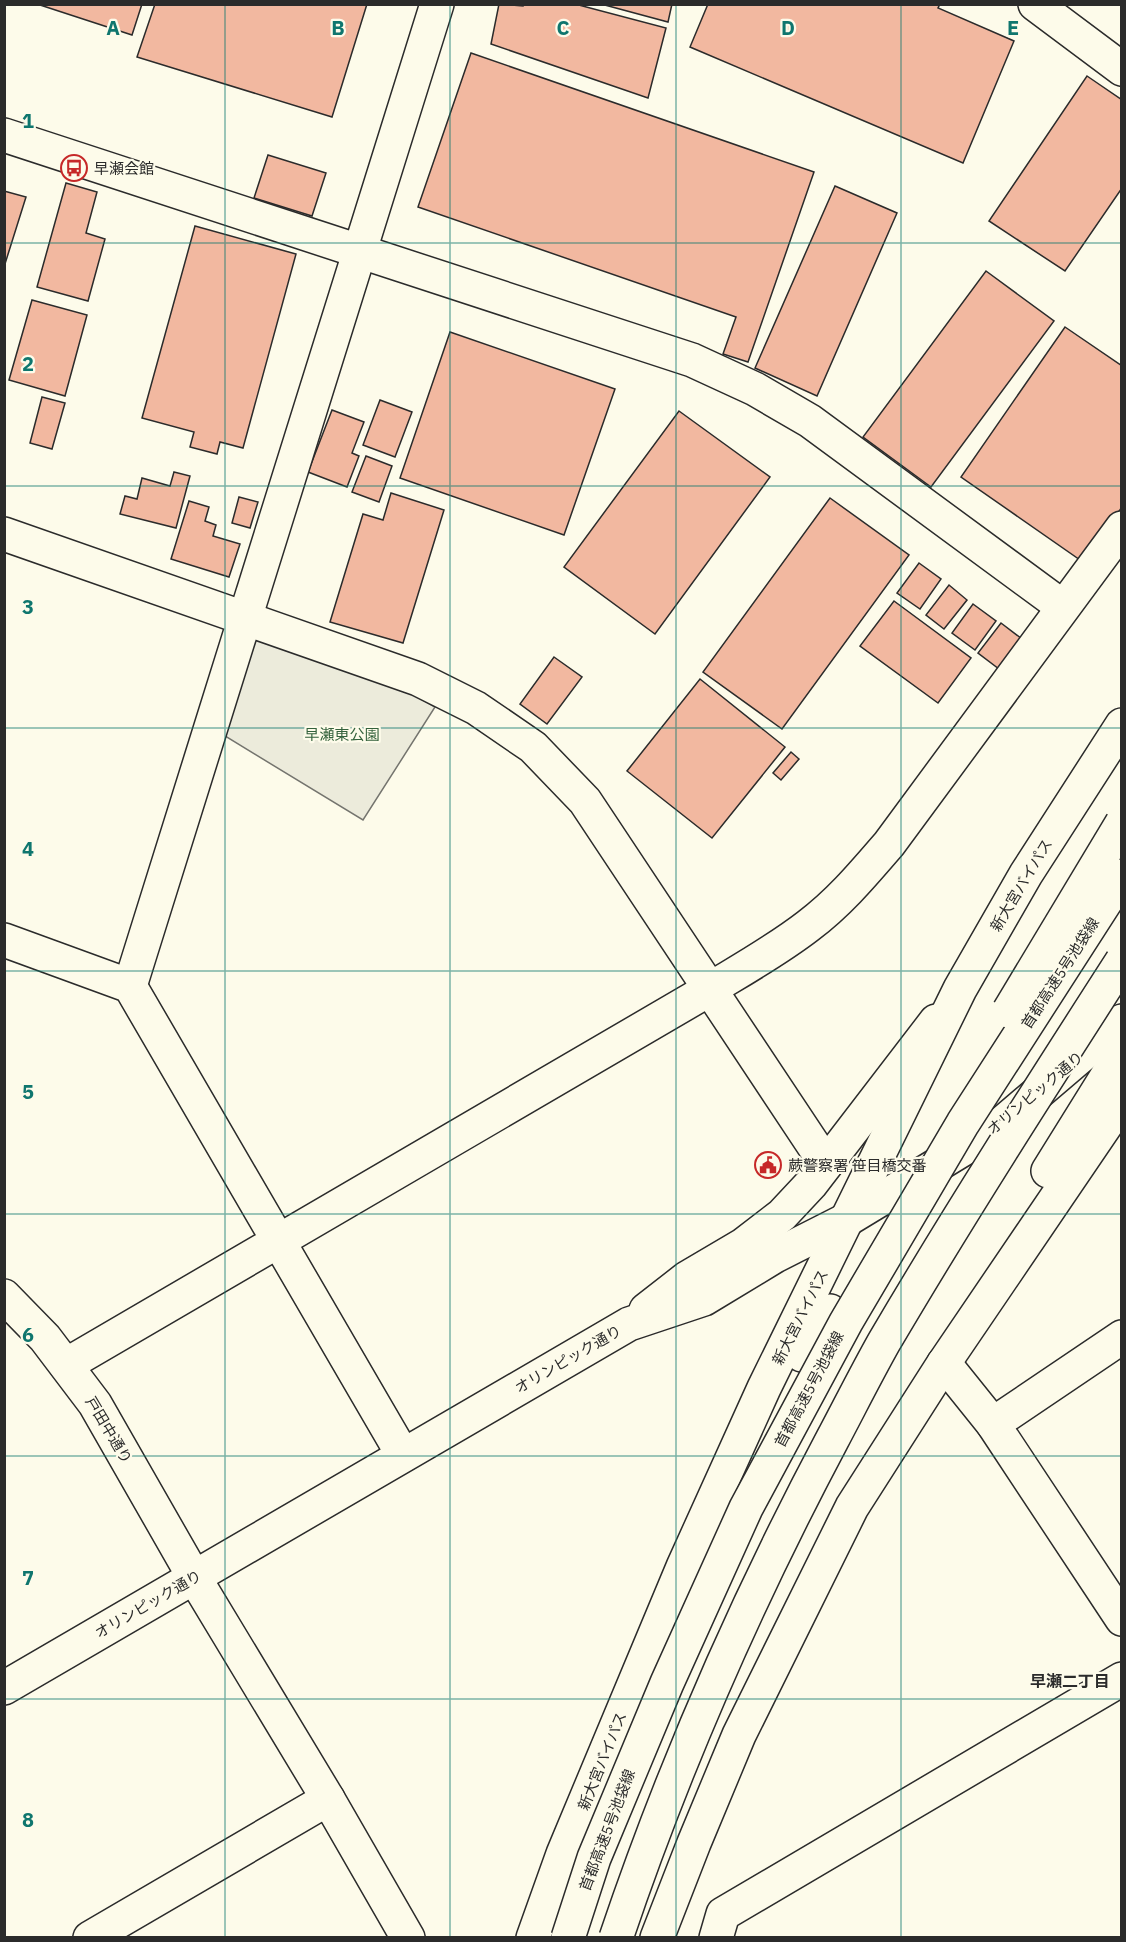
<svg xmlns="http://www.w3.org/2000/svg" width="1126" height="1942" viewBox="0 0 1126 1942" font-family="'IBM Plex Sans','Noto Sans JP',sans-serif">
	<rect width="100%" height="100%" fill="#fdfbea"/>
	<path fill="#ecebdb" stroke="#74746e" stroke-width="1.5" d="M257,636L407,691L435,707L363,820L225,736Z"/>
	<g fill="#f2b8a0" stroke="#2b2b2b" stroke-width="1.5">
		<path d="M37,4H142L132,35Z"/>
		<path d="M155,4H367L332,117L137,57Z"/>
		<path d="M499,4L523,6V4H575L666,28L648,98L491,44Z"/>
		<path d="M601,4H672L668,22Z"/>
		<path d="M708,4H940L938,8L1014,41L963,163L690,47Z"/>
		<path d="M471,53L814,172L748,362L723,354L736,317L418,207Z"/>
		<path d="M1087,76L1122,100V188L1065,271L989,221Z"/>
		<path d="M268,155L326,173L312,216L254,198Z"/>
		<path d="M66,183L97,192L86,233L105,239L88,301L37,287Z"/>
		<path d="M835,186L897,213L817,396L755,368Z"/>
		<path d="M4,191L26,197L4,267Z"/>
		<path d="M195,226L296,254L243,448L220,442L217,454L190,447L194,432L142,418Z"/>
		<path d="M986,271L1054,321L931,487L863,437Z"/>
		<path d="M32,300L87,315L65,396L9,380Z"/>
		<path d="M1065,327L1122,366V507L1083,562L961,477Z"/>
		<path d="M450,332L615,389L564,535L400,478Z"/>
		<path d="M42,397L65,403L52,449L30,443Z"/>
		<path d="M380,400L412,412L395,457L363,445Z"/>
		<path d="M332,410L364,422L352,453L359,456L347,487L308,472Z"/>
		<path d="M679,411L770,477L655,634L564,567Z"/>
		<path d="M366,456L392,466L379,502L352,492Z"/>
		<path d="M174,472L190,476L176,528L120,514L125,496L137,499L142,478L170,486Z"/>
		<path d="M391,493L444,510L403,643L330,622L363,514L383,520Z"/>
		<path d="M239,497L258,502L250,528L232,523Z"/>
		<path d="M830,498L909,555L782,729L703,672Z"/>
		<path d="M189,501L209,507L205,521L216,525L213,536L240,544L229,577L171,559Z"/>
		<path d="M919,563L941,579L920,609L897,593Z"/>
		<path d="M949,585L967,600L944,629L926,615Z"/>
		<path d="M894,601L971,658L938,703L860,646Z"/>
		<path d="M973,604L996,621L975,650L952,633Z"/>
		<path d="M1001,623L1022,639L999,669L978,653Z"/>
		<path d="M554,657L582,677L547,724L520,704Z"/>
		<path d="M700,679L785,747L712,838L627,771Z"/>
		<path d="M791,752L799,759L781,780L773,773Z"/>
	</g>
	<g fill="none" stroke-linecap="round" stroke-linejoin="round">
		<defs>
			<g id="minor">
				<path d="M1035,4L1122,69"/>
				<path d="M4,135L692,360L755,389L810,421L1063,607"/>
				<path d="M4,534L418,679L476,708L533,747L585,801L826,1164"/>
				<path d="M4,940L130,986L403,1455"/>
				<path d="M130,986L437,4"/>
				<path d="M4,1296L45,1338L95,1404L194,1577L328,1799L408,1938"/>
				<path d="M944,1363L993,1424L1122,1619"/>
				<path d="M66,1365L710,989C743,969 777,950 808,926C839,903 864,873 889,844L1122,528"/>
				<path d="M993,1424L1122,1337"/>
				<path d="M90,1938L328,1799"/>
				<path d="M716,1938L723,1914L1122,1679"/>
			</g>
			<g id="major">
				<path d="M646,1310L687,1278L743,1245L782,1215L811,1184L936,1021"/>
				<path d="M4,1688L629,1324L704,1299L775,1256L848,1219L993,1131L1122,1021"/>
			</g>
			<g id="highway">
				<path d="M1048,1171L1122,1052"/>
				<path d="M802,1355L830,1311"/>
				<path d="M533,1938L563,1854L683,1567L764,1388L960,989L1026,874L1122,725"/>
				<path d="M657,1938L694,1843L739,1735L852,1507L944,1363L1122,1101"/>
			</g>
		</defs>
		<use href="#minor" stroke="#2b2b2b" stroke-width="36"/>
		<use href="#major" stroke="#2b2b2b" stroke-width="36"/>
		<use href="#highway" stroke="#2b2b2b" stroke-width="36"/>
		<use href="#minor" stroke="#fdfbea" stroke-width="33"/>
		<use href="#major" stroke="#fdfbea" stroke-width="33"/>
		<use href="#highway" stroke="#fdfbea" stroke-width="33"/>
		<defs>
			<g id="highway-bridge">
				<path d="M1009,1011L1122,823"/>
				<path d="M568,1938L594,1858L667,1683L746,1508L846,1322L963,1123L1122,876"/>
				<path d="M616,1938C674,1766 747,1600 832,1440C849,1408 866,1374 884,1342C960,1213 1041,1087 1122,961"/>
			</g>
		</defs>
		<use href="#highway-bridge" stroke="#2b2b2b" stroke-width="36" stroke-linecap="butt"/>
		<use href="#highway-bridge" stroke="#fdfbea" stroke-width="33"/>
	</g>
	<path fill="none" stroke="#0f766e" stroke-width="1.5" stroke-opacity="0.55" d="M225,4V1938M450,4V1938M676,4V1938M901,4V1938M4,243H1122M4,486H1122M4,728H1122M4,971H1122M4,1214H1122M4,1456H1122M4,1699H1122"/>
	<defs>
		<symbol id="bus-ring" viewBox="-11 -11 22 22"><circle r="9.5" fill="#fdfbea" stroke="#c62828" stroke-width="1.5"/><path d="M-5-6H5V4H4V6H2V4H-2V6H-4V4H-5ZM-3.5-4V0h7V-4ZM-3.5 1.2v1.5H-2V1.2ZM2 1.2v1.5H3.5V1.2Z" fill="#c62828"/></symbol>
		<symbol id="civic-ring" viewBox="-11 -11 22 22"><circle r="9.5" fill="#fdfbea" stroke="#c62828" stroke-width="1.5"/><path d="M-.6-6.5H3V-4.5H.6V-3L4-1V1h2V6H-6V1h2V-1L-.6-3ZM-1.2 2.5V6h2.4V2.5Z" fill="#c62828"/></symbol>
	</defs>
	<g fill-rule="evenodd">
		<use href="#bus-ring" x="59" y="153" width="30" height="30"/>
		<use href="#civic-ring" x="753" y="1150" width="30" height="30"/>
	</g>
	<g text-anchor="middle" dominant-baseline="central" stroke-width="4.5" stroke-linejoin="round" paint-order="stroke">
		<g font-size="15" fill="#2b2b2b" stroke="#fdfbea" text-anchor="start">
			<text x="94" y="168">早瀬会館</text>
			<text x="788" y="1165">蕨警察署 笹目橋交番</text>
		</g>
		<g font-size="15" fill="#34623c" stroke="#fdfbea">
			<text x="342" y="734">早瀬東公園</text>
		</g>
		<g font-size="15" fill="#2b2b2b" stroke="#fdfbea">
			<text transform="translate(1021 885) rotate(-59)">新大宮バイパス</text>
			<text transform="translate(1060 973) rotate(-57)">首都高速5号池袋線</text>
			<text transform="translate(1035 1093) rotate(-40)">オリンピック通り</text>
			<text transform="translate(800 1317) rotate(-63)">新大宮バイパス</text>
			<text transform="translate(568 1359) rotate(-30)">オリンピック通り</text>
			<text transform="translate(809 1389) rotate(-62)">首都高速5号池袋線</text>
			<text transform="translate(109 1430) rotate(59)">戸田中通り</text>
			<text transform="translate(148 1604) rotate(-30)">オリンピック通り</text>
			<text transform="translate(602 1761) rotate(-68)">新大宮バイパス</text>
			<text transform="translate(607 1830) rotate(-69)">首都高速5号池袋線</text>
		</g>
		<g font-size="16" font-weight="bold" fill="#2b2b2b" stroke="#fdfbea">
			<text x="1070" y="1681">早瀬二丁目</text>
		</g>
	</g>
	<g font-size="20" text-anchor="middle" font-weight="bold" fill="#0f766e" stroke="#fdfbea" stroke-width="4.5" stroke-linejoin="round" paint-order="stroke">
		<text x="113" y="35">A</text>
		<text x="338" y="35">B</text>
		<text x="563" y="35">C</text>
		<text x="788" y="35">D</text>
		<text x="1013" y="35">E</text>
		<text x="28" y="128">1</text>
		<text x="28" y="371">2</text>
		<text x="28" y="614">3</text>
		<text x="28" y="856">4</text>
		<text x="28" y="1099">5</text>
		<text x="28" y="1342">6</text>
		<text x="28" y="1585">7</text>
		<text x="28" y="1827">8</text>
	</g>
	<rect width="1126" height="1942" fill="none" stroke="#2b2b2b" stroke-width="12"/>
</svg>
